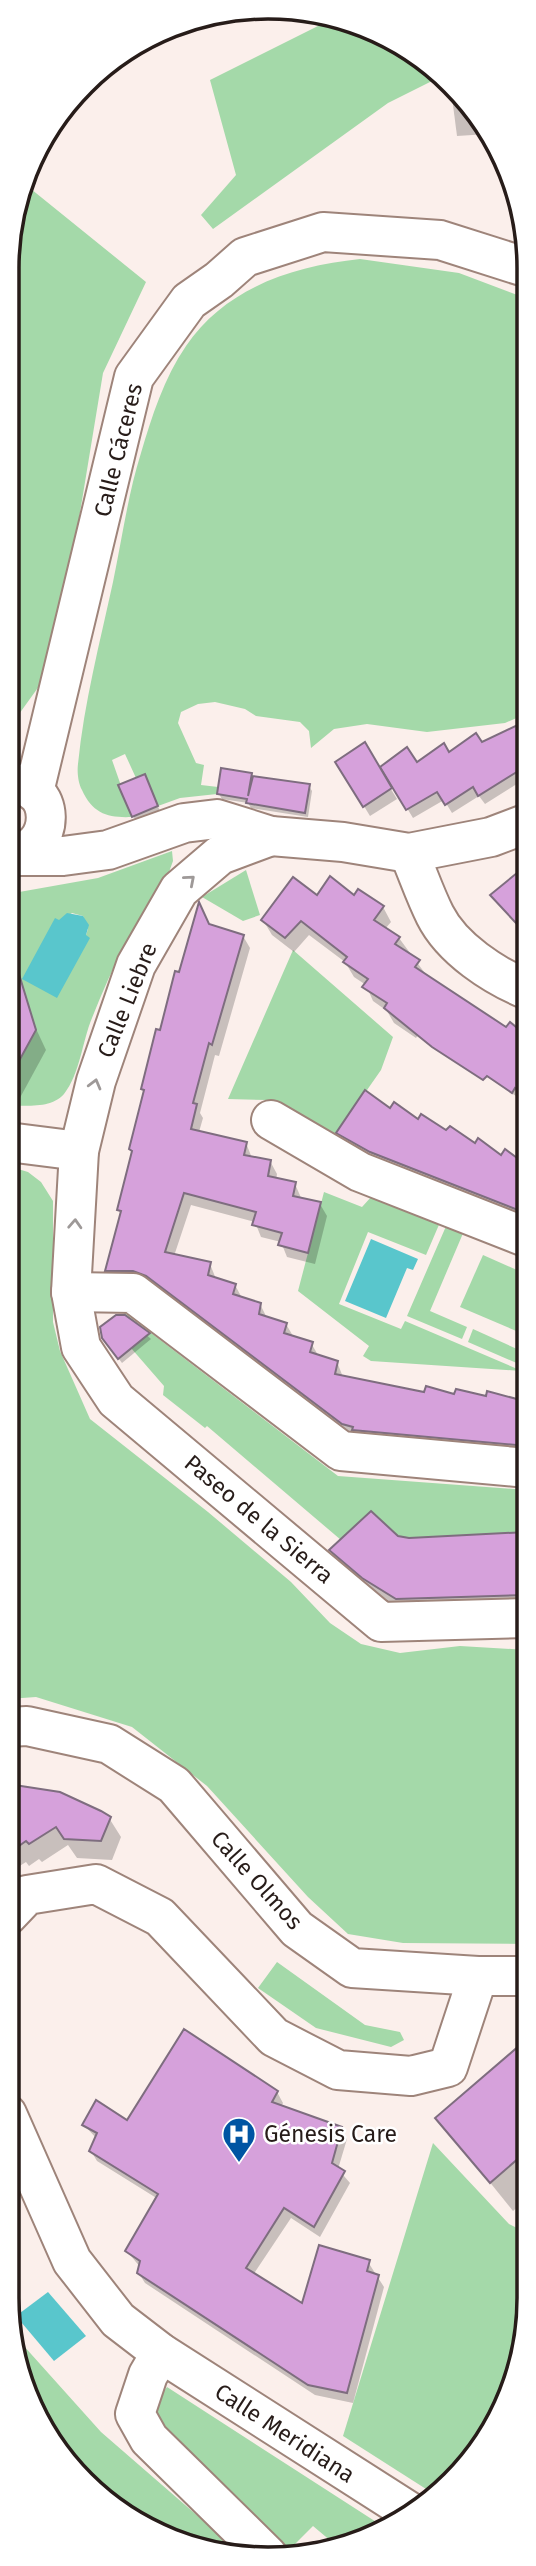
<svg xmlns="http://www.w3.org/2000/svg" width="536" height="2566" viewBox="0 0 536 2566" font-family="'Fira Sans',sans-serif">
	<rect width="100%" height="100%" fill="#fbefeb"/>
	<g fill="#a4d9a9" fill-rule="evenodd">
		<path d="M332,19L384,34L442,76L388,103L213,229L201,215L236,175L210,80Z"/>
		<path d="M26,185L146,282L103,373L55,664L9,728V234Z"/>
		<path d="M360,259L459,273L528,299V713L505,723L427,732L367,724L334,729L311,748L309,731L300,722L256,716L245,709L215,702L198,704L181,712L178,723L196,763L204,765L201,785L218,787L217,794L180,798L158,806L145,774L136,778L125,754L112,760L132,817C108,818 93,814 82,790C78,783 77,771 78,764C84,703 100,642 113,582C122,539 128,494 141,453C152,416 164,378 186,346C226,287 294,266 360,259Z"/>
		<path d="M172,851L173,861L169,872C137,917 112,967 92,1018C82,1042 80,1074 64,1094C51,1109 26,1105 8,1106V1081L36,1029L31,1015L8,1003V894L98,878ZM72,913L83,916L88,929L86,935L55,919L59,921Z"/>
		<path d="M246,870L260,915L243,921L202,897Z"/>
		<path d="M293,950L393,1037L381,1070L330,1143L267,1100L228,1099Z"/>
		<path d="M8,1166L28,1172L41,1182L53,1201V1322L60,1351L90,1419L208,1512L291,1582L330,1623L361,1644L400,1653L460,1646L527,1650V1944L403,1943L348,1934L308,1897L207,1786L132,1727L36,1697L8,1699V1338L20,1289L8,1285Z"/>
		<path d="M324,1192L362,1207L372,1196L441,1220L426,1255L368,1232L339,1304L401,1329L405,1321L522,1371L371,1361L363,1356L369,1346L298,1291Z"/>
		<path d="M447,1224L464,1231L430,1311L467,1327L462,1339L407,1316Z"/>
		<path d="M483,1255L528,1275V1336L460,1307Z"/>
		<path d="M121,1310L338,1476L527,1490V1532L409,1538L396,1535L371,1511L341,1540L207,1426L205,1428L163,1395L164,1386L131,1348L143,1338Z"/>
		<path d="M473,1329L528,1354V1368L468,1342Z"/>
		<path d="M277,1962L365,2025L400,2032L404,2040L391,2047L316,2028L258,1988Z"/>
		<path d="M433,2143L509,2224L527,2233V2332L494,2428L437,2496L343,2436Z"/>
		<path d="M14,2335L101,2432L245,2557L168,2539L83,2482L27,2398Z"/>
		<path d="M167,2387L384,2527L352,2545L338,2547L313,2526L289,2550L169,2437L154,2417L156,2402Z"/>
	</g>
	<g fill="#59c6cc">
		<path d="M67,913L83,916L89,925L86,935L90,938L57,998L22,979L55,918L59,920Z"/>
		<path d="M371,1239L418,1259L413,1270L407,1268L386,1318L345,1301Z"/>
		<path d="M8,1285L20,1288L8,1338Z"/>
		<path d="M48,2292L86,2336L54,2361L16,2316Z"/>
	</g>
	<g fill="#0003">
		<path d="M450,82L453,84L488,134L457,136Z"/>
		<path d="M528,722V777L485,804L479,796L452,813L444,800L413,818L382,767L416,764L482,745Z"/>
		<path d="M364,745L397,799L370,816L337,762Z"/>
		<path d="M251,775L253,778L309,786L312,791L308,817L251,808L248,803L222,799L219,794Z"/>
		<path d="M147,782L160,811L136,822L121,786Z"/>
		<path d="M528,866V938L492,895Z"/>
		<path d="M317,898H355L383,907L391,922L385,929L399,938L427,976L506,1029L528,1039V1104L420,1032L416,1038L394,1023L387,1011L373,1001L366,985L354,977L345,962L309,935L294,952L272,935L263,920Z"/>
		<path d="M210,926L243,936L250,948L219,1056L215,1055L200,1113L203,1118L199,1132L246,1143L252,1158L270,1161L277,1174L276,1180L295,1184L302,1200L320,1204L327,1216L315,1264L287,1257L281,1242L261,1237L255,1222L191,1205L174,1256L210,1264L216,1279L235,1285L242,1298L260,1304L267,1318L286,1324L293,1336L311,1343L318,1355L337,1362L343,1377L426,1394L517,1401L519,1395L528,1398L527,1457L351,1436L114,1282L107,1270L122,1215L118,1210L133,1154L131,1149L145,1093L143,1088L180,974Z"/>
		<path d="M8,1005L30,1016L46,1050L9,1118Z"/>
		<path d="M391,1110L528,1168V1222L377,1163L344,1143L338,1133Z"/>
		<path d="M125,1316L151,1339L122,1363L107,1343Z"/>
		<path d="M508,1533L527,1534V1613L407,1617L374,1595L342,1568L331,1550L397,1538L409,1540Z"/>
		<path d="M8,1787L38,1788L70,1798L109,1818L121,1837L112,1860L77,1858L68,1845L42,1862L39,1859L29,1866L26,1862L7,1874Z"/>
		<path d="M527,2041V2199L513,2211L438,2118Z"/>
		<path d="M277,2092L283,2103L281,2107L340,2128L347,2139L338,2169L350,2183L320,2237L291,2218L253,2275L303,2306L368,2262L384,2287L353,2403L315,2395L145,2283L138,2272L140,2267L127,2251L158,2199L97,2161L91,2151L97,2139L84,2125L127,2122Z"/>
	</g>
	<g fill="#d6a1db" stroke="#7e6d7f" stroke-width="2">
		<path d="M528,720V765L478,796L473,787L445,805L437,792L406,810L380,767L407,747L417,762L444,743L449,752L476,733L482,742Z"/>
		<path d="M365,742L392,788L363,807L335,762Z"/>
		<path d="M221,768L252,773L248,796L253,776L310,784L305,813L246,803L247,799L217,794Z"/>
		<path d="M145,774L158,806L132,817L118,785Z"/>
		<path d="M528,864V936L490,895Z"/>
		<path d="M330,876L354,895L358,889L384,906L374,920L400,937L395,944L420,960L415,967L506,1027L510,1022L528,1037V1097L515,1088L512,1093L487,1076L483,1080L432,1047L384,1008L387,1003L362,987L368,979L343,962L347,957L301,921L285,938L261,920L293,877L317,895Z"/>
		<path d="M199,902L209,924L244,935L212,1045L209,1043L193,1103L197,1104L191,1129L247,1142L244,1155L271,1160L268,1176L296,1182L293,1196L321,1202L308,1253L278,1245L282,1233L252,1225L256,1212L184,1193L165,1252L211,1262L208,1275L236,1284L233,1294L261,1303L259,1314L287,1323L284,1333L313,1342L310,1352L338,1361L335,1374L424,1392L426,1386L454,1394L456,1389L486,1396L487,1391L528,1402L527,1446L352,1430L353,1427L342,1424L146,1276L133,1271H105L121,1211L117,1210L132,1151L129,1149L144,1090L141,1089L156,1029L160,1030L175,971L179,972Z"/>
		<path d="M15,961L36,1030L8,1081V962Z"/>
		<path d="M365,1090L390,1108L394,1102L418,1119L421,1114L446,1130L450,1126L475,1143L478,1138L501,1155L505,1149L528,1166V1214L370,1152L336,1133Z"/>
		<path d="M116,1315H125L150,1333L118,1359L102,1338L100,1327Z"/>
		<path d="M371,1511L398,1536L409,1538L527,1532V1595L396,1599L362,1578L329,1550Z"/>
		<path d="M8,1784L60,1792L101,1811L111,1817L101,1841L64,1839L56,1827L29,1844L26,1841L16,1848L7,1832Z"/>
		<path d="M184,2029L278,2091L272,2102L342,2127L332,2163L345,2171L314,2227L284,2208L246,2268L302,2303L319,2245L370,2260L367,2271L379,2275L347,2393L308,2385L137,2273L140,2261L125,2251L158,2194L89,2151L97,2133L82,2125L96,2100L127,2120Z"/>
		<path d="M527,2039V2151L490,2183L435,2118Z"/>
	</g>
	<g fill="none" stroke-linecap="round" stroke-linejoin="round">
		<defs>
			<g id="minor">
				<path d="M34,792L134,377L189,301L219,280L245,257L323,232L440,240L528,268"/>
				<path d="M271,836L220,855L179,890L136,965L96,1081L79,1151L71,1292L81,1347L116,1400L381,1622L527,1618"/>
				<path d="M409,853C418,874 425,895 435,915C452,949 494,976 528,990"/>
				<path d="M9,856H63L108,850L184,823L217,819L271,836L343,842L409,853L491,837L528,823"/>
				<path d="M9,856C60,850 56,781 9,783"/>
				<path d="M271,1120L360,1172L528,1238"/>
				<path d="M8,1142L79,1151"/>
				<path d="M71,1292L133,1293L341,1451L527,1468"/>
				<path d="M8,1727L27,1726L109,1744L174,1785L297,1929L352,1968L478,1976H527"/>
				<path d="M7,1916L27,1895L96,1884L160,1917L274,2037L338,2070L411,2076L448,2067L478,1976"/>
				<path d="M7,2114L72,2261L118,2320L161,2353L410,2512"/>
				<path d="M161,2353L148,2375L135,2414L149,2439L268,2556"/>
			</g>
		</defs>
		<use href="#minor" stroke="#9e847a" stroke-width="42"/>
		<use href="#minor" stroke="#fff" stroke-width="38"/>
	</g>
	<defs><path id="oneway-chevron" d="M-2-3.5L2.5 0L-2 3.5" fill="none" stroke-width="1.6" stroke-linecap="round" stroke-linejoin="round" transform="scale(1.75)"/></defs>
	<g stroke="#9e9998">
		<use href="#oneway-chevron" transform="translate(190 880) rotate(-41)"/>
		<use href="#oneway-chevron" transform="translate(95 1084) rotate(-75)"/>
		<use href="#oneway-chevron" transform="translate(75 1224) rotate(-87)"/>
	</g>
	<defs>
		<symbol id="hospital-pin" viewBox="-11 -11 22 30"><path d="M0 17L-7.5 6A9.5 9.5 0 1 1 7.5 6Z" fill="#0055a3" stroke="#fff"/><path d="M-5-5h3v3.5h4V-5h3V5h-3V1.5h-4V5h-3Z" fill="#fff"/></symbol>
	</defs>
	<g fill-rule="evenodd">
		<use href="#hospital-pin" x="220" y="2115" width="38" height="52"/>
	</g>
	<g text-anchor="middle" dominant-baseline="central" stroke-width="5" stroke-linejoin="round" paint-order="stroke">
		<g font-size="23" fill="#271c19" stroke="#fff">
			<text transform="translate(118 450) rotate(-76)">Calle Cáceres</text>
			<text transform="translate(127 1000) rotate(-68)">Calle Liebre</text>
			<text transform="translate(259 1519) rotate(40)">Paseo de la Sierra</text>
			<text transform="translate(257 1880) rotate(48)">Calle Olmos</text>
			<text transform="translate(285 2433) rotate(33)">Calle Meridiana</text>
		</g>
		<g font-size="23" fill="#271c19" stroke="#fff" text-anchor="start">
			<text x="264" y="2134">Génesis Care</text>
		</g>
	</g>
	<path d="M0 0H536V2566H0ZM268 19H268A249 249 0 0 1 517 268V2298A249 249 0 0 1 268 2547H268A249 249 0 0 1 19 2298V268A249 249 0 0 1 268 19Z" fill="#fff" fill-rule="evenodd"/>
	<path fill="none" stroke="#271c19" stroke-width="3.5" d="M268 19H268A249 249 0 0 1 517 268V2298A249 249 0 0 1 268 2547H268A249 249 0 0 1 19 2298V268A249 249 0 0 1 268 19Z"/>
</svg>
